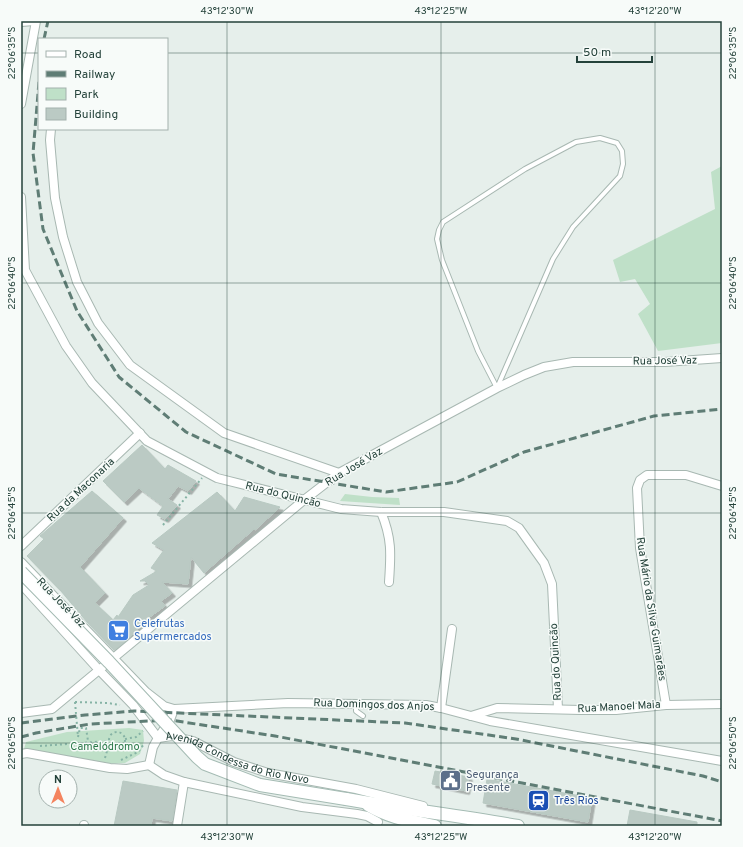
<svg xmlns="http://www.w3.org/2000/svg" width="743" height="847" viewBox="0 0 743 847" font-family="Overpass,sans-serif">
	<defs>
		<filter id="shadow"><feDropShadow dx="3.5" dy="3.5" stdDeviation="0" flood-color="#0004"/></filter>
	</defs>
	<rect width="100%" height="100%" fill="#e6efeb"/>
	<g fill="#bfe0c8">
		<path d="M722,166V343L658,351L638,314L650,304L635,279L620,282L613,260L715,209L711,172Z"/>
		<path d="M345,494L372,497L399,498L400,505L340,501Z"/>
		<path d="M129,728L143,730L144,741L140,754L125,763L104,764L24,749L26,742L67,732Z"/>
	</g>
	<g fill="#bbcac4" stroke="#b8c9c2" filter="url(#shadow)">
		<path d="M142,445L165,469L168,465L196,481L188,491L178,486L168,499L177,505L165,519L157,515L163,506L139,488L124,502L103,481Z"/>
		<path d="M92,491L123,518L80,567L105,593L95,603L113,620L117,615L118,617L133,595L149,585L145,581H140L157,571L151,568L164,550L152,543L217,492L235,511L244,497L280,507L255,530L254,529L204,573L191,557L188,584L162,582L172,593L161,601L165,606L144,621L145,623L132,633L133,634L124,643L114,650L87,622L61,591L27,556L44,539L40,536Z"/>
		<path d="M435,771L469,777L466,791L432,784Z"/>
		<path d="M487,779L592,798L588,822L483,803Z"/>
		<path d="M123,781L177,790L172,821L152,818L151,826H114Z"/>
		<path d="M630,810L697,822V826H627Z"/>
	</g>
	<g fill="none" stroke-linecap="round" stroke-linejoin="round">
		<defs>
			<g id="lane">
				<path d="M600,138L617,143L622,151L623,164L620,176L573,227L553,259L497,388L478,351L442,260L437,239L439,230L443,222L525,169L576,142Z"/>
				<path d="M356,704V711L363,716"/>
			</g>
			<g id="street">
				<path d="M21,22L34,21"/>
				<path d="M21,104L36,21"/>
				<path d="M51,129L50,140L55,198L63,237L77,282L98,323L130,365L224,433L339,473"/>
				<path d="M21,197L25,270L66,346L92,383L147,441L217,478L341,509L381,512H444L507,521L519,528L544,563L552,584L558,709"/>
				<path d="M381,512C392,538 391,554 389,582"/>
				<path d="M21,546L140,433"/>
				<path d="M21,562L146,692L164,706L174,709L288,703L426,705L441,708L490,721L722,761"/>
				<path d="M21,584L99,670L133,705L158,738L170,720L174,709"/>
				<path d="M666,705L640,548L637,488L640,480L647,475H686L722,486"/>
				<path d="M441,708L452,629"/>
				<path d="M21,713L52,709L304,500L339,473L497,388L524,375L544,367L573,362H665L722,358"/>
				<path d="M471,716L497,708L581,710H616L666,705L722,704"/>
				<path d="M21,754L27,753L110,768L127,769L149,765"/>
				<path id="s1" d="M149,765L153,747L158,738L172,736L193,741L234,762L268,773L356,789L423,806"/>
				<path d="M149,765L164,775L184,782L302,807L357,814L367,816L378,822"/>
				<path d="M84,826V825"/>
				<path d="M177,826L184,782"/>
			</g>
			<g id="secondary">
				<path d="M346,799C403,809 461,816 518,826"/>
				<path d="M368,805C389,818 411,821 435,826"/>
			</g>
		</defs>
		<use href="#lane" stroke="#a8b8b2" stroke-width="6"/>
		<use href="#street" stroke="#a8b8b2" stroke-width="10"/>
		<use href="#secondary" stroke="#a4bbb3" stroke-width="14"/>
		<g stroke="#86b3a5" stroke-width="2" stroke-dasharray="2 3" stroke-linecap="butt">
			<path d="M163,525L202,478"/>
			<path d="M75,702L108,703L120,705"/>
			<circle cx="117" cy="740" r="8"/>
			<path d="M78,737L80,728H86L88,741"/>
			<path d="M125,739L136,737L143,731"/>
			<path d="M40,746L108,741"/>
			<path d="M105,758L109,744"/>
			<path d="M121,760L138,752L144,744"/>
		</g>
		<use href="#lane" stroke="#fff" stroke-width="4"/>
		<use href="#street" stroke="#fff" stroke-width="8"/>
		<use href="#secondary" stroke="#fff" stroke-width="12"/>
		<g stroke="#5f7d75" stroke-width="3" stroke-dasharray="8 4" stroke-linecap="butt">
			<path d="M44,39L48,21"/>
			<path d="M39,82L33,153L43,229L77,311L119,377L186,432L276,474L386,492L457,482L524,452L654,416L722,409"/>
			<path d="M21,723L85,715L134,711L405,723L516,739L703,776L722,782"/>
			<path d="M21,737L36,733L90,724L170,720L275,736L722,821"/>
		</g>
		<defs>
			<path id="secondary-bridge" d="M21,572L109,662L197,757L205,764L260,785L346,799"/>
		</defs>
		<use href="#secondary-bridge" stroke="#a4bbb3" stroke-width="14" stroke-linecap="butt"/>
		<path stroke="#86b3a5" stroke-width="2" stroke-dasharray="2 3" stroke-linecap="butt" d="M75,702L78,737"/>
		<use href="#secondary-bridge" stroke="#fff" stroke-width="12"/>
	</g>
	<path fill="none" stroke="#24423a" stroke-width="1" stroke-opacity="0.45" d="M227,21V826M441,21V826M655,21V826M21,53H39M167,53H722M21,283H722M21,513H722M21,743H722"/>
	<defs>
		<symbol id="supermarket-square" viewBox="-11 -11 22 22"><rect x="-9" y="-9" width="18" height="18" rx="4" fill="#3f7fe0" stroke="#f7fbf9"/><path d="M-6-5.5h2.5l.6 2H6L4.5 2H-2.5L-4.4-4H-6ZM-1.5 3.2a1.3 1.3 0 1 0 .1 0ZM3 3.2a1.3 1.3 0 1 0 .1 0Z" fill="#fff"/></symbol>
		<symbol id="civic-square" viewBox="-11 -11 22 22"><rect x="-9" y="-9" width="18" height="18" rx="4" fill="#5c6f8a" stroke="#f7fbf9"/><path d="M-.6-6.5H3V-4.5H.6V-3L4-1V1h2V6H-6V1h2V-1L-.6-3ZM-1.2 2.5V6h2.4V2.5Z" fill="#fff"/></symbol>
		<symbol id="station-square" viewBox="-11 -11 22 22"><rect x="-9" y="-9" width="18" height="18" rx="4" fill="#1a4fb4" stroke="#f7fbf9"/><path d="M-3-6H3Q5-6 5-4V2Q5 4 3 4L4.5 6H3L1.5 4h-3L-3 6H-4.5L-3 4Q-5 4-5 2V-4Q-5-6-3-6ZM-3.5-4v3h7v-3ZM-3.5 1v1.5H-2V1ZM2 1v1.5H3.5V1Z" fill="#fff"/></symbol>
	</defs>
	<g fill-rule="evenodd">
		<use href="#supermarket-square" x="106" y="618" width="25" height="25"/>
		<use href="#civic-square" x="438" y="768" width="25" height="25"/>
		<use href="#station-square" x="526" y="788" width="25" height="25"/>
	</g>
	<g text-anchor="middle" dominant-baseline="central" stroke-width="3" stroke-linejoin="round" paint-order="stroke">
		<g font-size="11" fill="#24423a" stroke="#f7fbf9">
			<text transform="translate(665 361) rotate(-1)">Rua José Vaz</text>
			<text transform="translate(354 467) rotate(-31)">Rua José Vaz</text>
			<text transform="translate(81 490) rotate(-43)">Rua da Maconaria</text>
			<text transform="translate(283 495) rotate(14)">Rua do Quincão</text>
			<text transform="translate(61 603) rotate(46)">Rua José Vaz</text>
			<text transform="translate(651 609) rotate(81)">Rua Mário da Silva Guimarães</text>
			<text transform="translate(556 662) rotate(-93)">Rua do Quincão</text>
			<text transform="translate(374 705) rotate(2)">Rua Domingos dos Anjos</text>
			<text transform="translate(619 707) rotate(-3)">Rua Manoel Maia</text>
			<text stroke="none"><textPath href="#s1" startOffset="112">Avenida Condessa do Rio Novo</textPath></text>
		</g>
		<g font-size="11" fill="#366cbe" stroke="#f7fbf9" text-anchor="start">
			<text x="134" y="624">Celefrutas<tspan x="134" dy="13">Supermercados</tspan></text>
		</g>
		<g font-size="11" fill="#2d7a4b" stroke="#f7fbf9">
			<text x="105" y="747">Camelódromo</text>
		</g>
		<g font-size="11" fill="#4e5e75" stroke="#f7fbf9" text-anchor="start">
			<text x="466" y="775">Segurança<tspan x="466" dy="13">Presente</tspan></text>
		</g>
		<g font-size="11" fill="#164399" stroke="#f7fbf9" text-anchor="start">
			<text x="554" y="801">Três Rios</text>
		</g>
	</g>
	<rect width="743" height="847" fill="none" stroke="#f7fbf9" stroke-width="44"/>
	<rect x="38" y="38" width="130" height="92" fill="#f7fbf9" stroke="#a3b1ad"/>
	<rect x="46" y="51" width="20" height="6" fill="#ffffff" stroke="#a3b1ad"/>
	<text x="74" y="58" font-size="12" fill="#24423a">Road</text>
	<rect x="46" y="71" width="20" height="6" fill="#5f7d75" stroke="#a3b1ad"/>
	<text x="74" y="78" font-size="12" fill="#24423a">Railway</text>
	<rect x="46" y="88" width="20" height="12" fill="#bfe0c8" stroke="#a3b1ad"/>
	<text x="74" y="98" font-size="12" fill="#24423a">Park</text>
	<rect x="46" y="108" width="20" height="12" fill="#bbcac4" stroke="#a3b1ad"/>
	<text x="74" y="118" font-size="12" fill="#24423a">Building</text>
	<g transform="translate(58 789)"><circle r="19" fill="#f7fbf9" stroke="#a3b1ad"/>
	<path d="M0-3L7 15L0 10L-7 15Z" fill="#f4845f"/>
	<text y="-6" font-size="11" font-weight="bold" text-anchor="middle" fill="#24423a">N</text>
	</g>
	<path d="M577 56v6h75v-6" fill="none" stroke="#24423a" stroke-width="2"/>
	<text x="583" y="56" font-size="12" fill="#24423a" stroke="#f7fbf9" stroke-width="3" paint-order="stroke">50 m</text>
	<rect x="22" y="22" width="699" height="803" fill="none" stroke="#24423a" stroke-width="1.5"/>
	<g font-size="10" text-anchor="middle" fill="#24423a">
		<text x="227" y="14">43°12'30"W</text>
		<text x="441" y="14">43°12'25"W</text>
		<text x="655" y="14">43°12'20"W</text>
		<text transform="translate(11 53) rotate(-90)" y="4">22°06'35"S</text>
		<text transform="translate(732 53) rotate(-90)" y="4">22°06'35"S</text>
		<text transform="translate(11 283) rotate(-90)" y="4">22°06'40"S</text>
		<text transform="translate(732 283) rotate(-90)" y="4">22°06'40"S</text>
		<text transform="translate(11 513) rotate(-90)" y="4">22°06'45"S</text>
		<text transform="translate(732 513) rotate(-90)" y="4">22°06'45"S</text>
		<text transform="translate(11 743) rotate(-90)" y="4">22°06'50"S</text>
		<text transform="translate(732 743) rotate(-90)" y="4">22°06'50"S</text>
		<text x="227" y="840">43°12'30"W</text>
		<text x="441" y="840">43°12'25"W</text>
		<text x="655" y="840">43°12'20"W</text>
	</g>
</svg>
